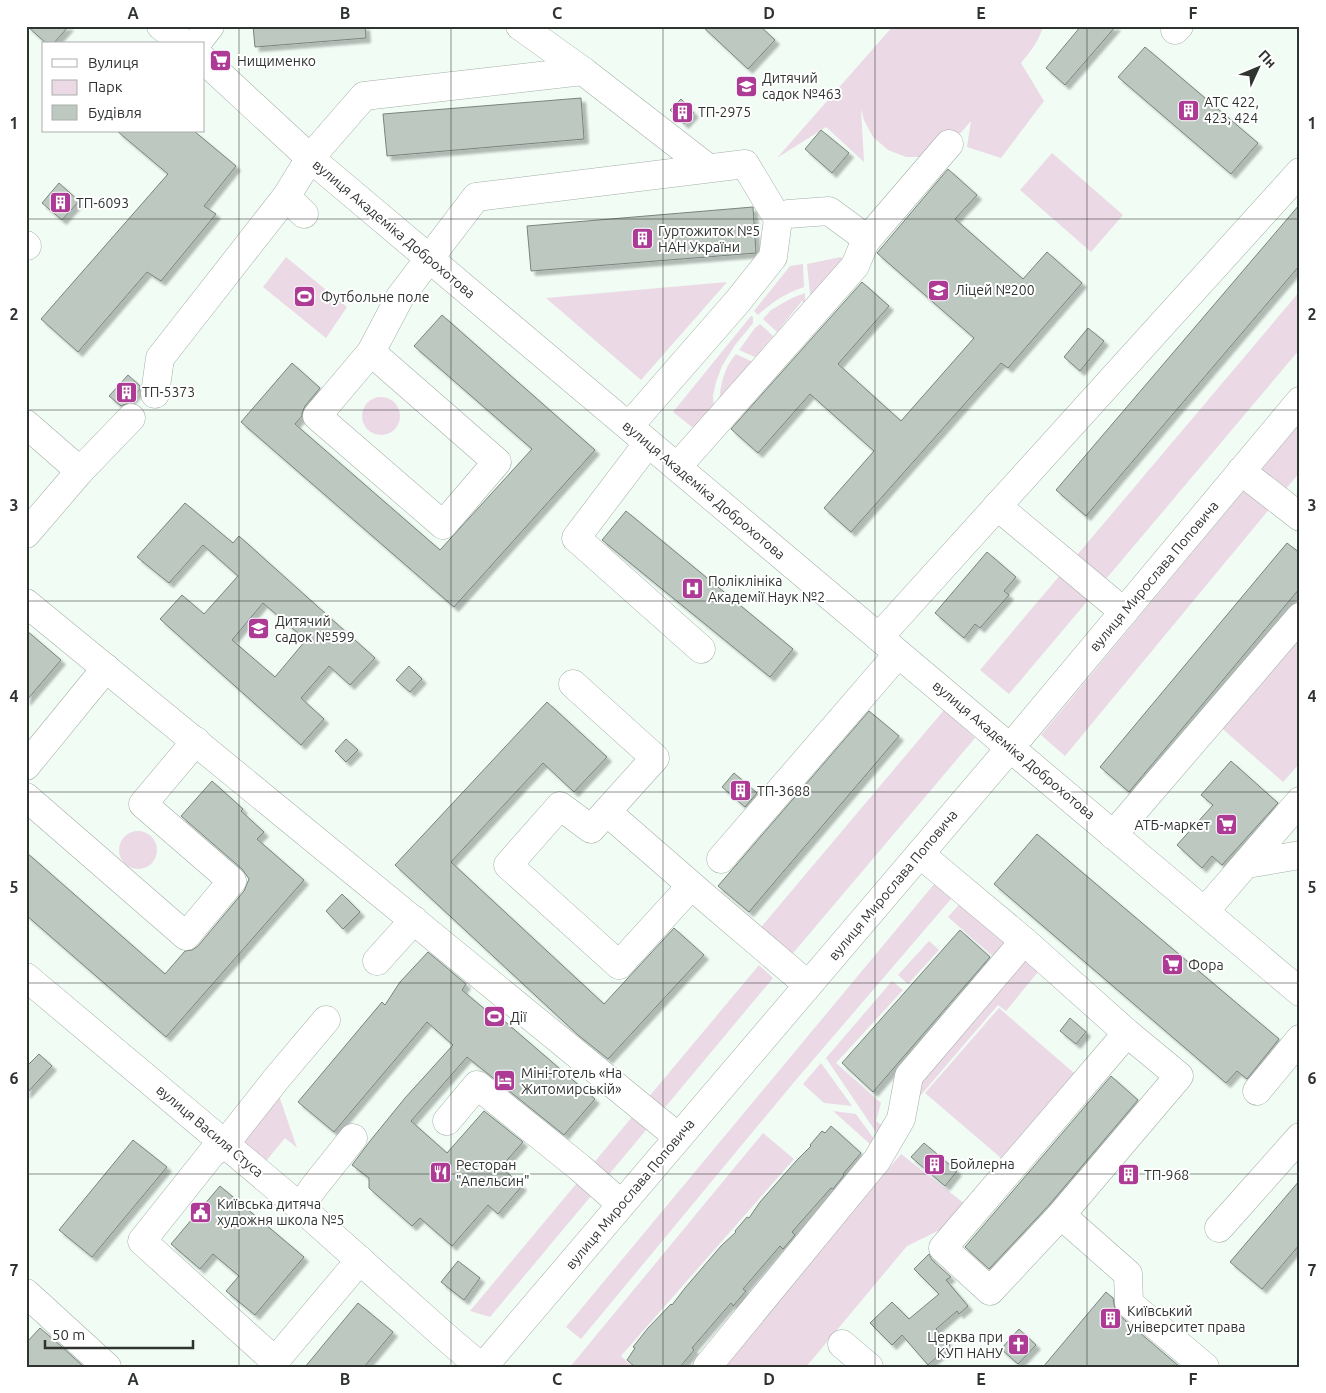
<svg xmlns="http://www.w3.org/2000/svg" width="1326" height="1393" viewBox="0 0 1326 1393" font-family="Ubuntu,sans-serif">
	<defs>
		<filter id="shadow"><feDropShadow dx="4.5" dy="4.5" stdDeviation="1" flood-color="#0004"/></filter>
	</defs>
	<rect width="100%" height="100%" fill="#f1fcf5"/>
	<g fill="#ecd9e6">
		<path d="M893,26H1043C1039,41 1031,51 1021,63L1044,101L1001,158L967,147L971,121L945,151L926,157H906L888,150L873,137L864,120L861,109L864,162L826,127L777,158Z"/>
		<path d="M1052,153L1123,215L1091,252L1020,190Z"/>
		<path d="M286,257L347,307L326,338L263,287Z"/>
		<path d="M841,257L844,261L811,304L807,264Z"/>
		<path d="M803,264L804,287C786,293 772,302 758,315L754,311L790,266Z"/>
		<path d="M727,282L641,380L546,298Z"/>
		<path d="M1300,291V349L1009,694L980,670Z"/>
		<path d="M805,293V303L802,301L777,332L763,319L771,310L792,298Z"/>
		<path d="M751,316L753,317V323L735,345L722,366L716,382L713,396L714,410L702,435L673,412Z"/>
		<path d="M760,324L773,336L755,357L739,350L755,328Z"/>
		<path d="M736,354L753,362L719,403C720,386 724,367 736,354Z"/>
		<circle cx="381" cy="416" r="19"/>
		<path d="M1300,423V472L1065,756L1041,735Z"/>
		<path d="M1300,627V763L1283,782L1217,724Z"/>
		<path d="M944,710L975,738L789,958L757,932Z"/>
		<circle cx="138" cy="850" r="19"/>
		<path d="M940,877L957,892L795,1081L581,1339L566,1327Z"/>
		<path d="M965,898L1013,937L995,958L948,917Z"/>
		<path d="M929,941L939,950L908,984L898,975Z"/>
		<path d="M1019,955L1038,972L1006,1011L998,1005L920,1096L917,1085Z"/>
		<path d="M759,965L773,978L490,1317L470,1311Z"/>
		<path d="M892,981L903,990L836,1063L881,1103L876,1121L884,1127L878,1135L826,1058Z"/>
		<path d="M999,1008L1074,1073L1001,1158L925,1093Z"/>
		<path d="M821,1063L852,1106L824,1103L803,1084Z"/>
		<path d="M275,1084L297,1148L285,1138L262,1166L236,1144Z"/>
		<path d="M833,1111L856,1114L874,1139L870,1144Z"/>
		<path d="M763,1133L794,1159L621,1356L633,1367H570Z"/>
		<path d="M901,1154L965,1204L946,1227L907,1246L806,1367H722Z"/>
	</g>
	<g fill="#bdc8c1" stroke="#7a847d" fill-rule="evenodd" filter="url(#shadow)">
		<path d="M27,26H69L53,44H47Z"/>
		<path d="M253,26H365L366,38L255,47Z"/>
		<path d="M702,26H760L775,40L748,69Z"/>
		<path d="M1081,26H1116L1065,85L1046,68Z"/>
		<path d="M1145,47L1258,143L1231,174L1118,77Z"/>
		<path d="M581,98L584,139L387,156L383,114Z"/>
		<path d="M681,99L694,113L684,124L670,110Z"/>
		<path d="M821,130L849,153L832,173L805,149Z"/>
		<path d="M117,131H194L236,166L204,206L216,214L161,281L147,272L78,352L41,319L168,174Z"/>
		<path d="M948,169L977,195L955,219L1023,279L1047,252L1082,283L1008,368L1001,363L851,532L824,508L874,451L810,394L758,453L731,429L862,282L889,306L838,364L901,421L974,338L877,253Z"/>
		<path d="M59,183L79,201L62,220L42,203Z"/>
		<path d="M1300,204V265L1086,516L1056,490Z"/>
		<path d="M753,207L756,253L531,271L527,226Z"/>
		<path d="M442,315L595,450L454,607L241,422L292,363L320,388L305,406L302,413V416L295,424L440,550L532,449L414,346Z"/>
		<path d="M1088,328L1104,341L1080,371L1064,357Z"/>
		<path d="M128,375L140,386V389L128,403L121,406L109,396Z"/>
		<path d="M185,503L233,543L239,536L375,658L350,685L329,666L301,698L324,719L301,745L160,619L182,595L204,614L238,576L203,545L169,583L137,557ZM263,603L306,640L275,677L232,640Z"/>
		<path d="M626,511L793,649L770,677L602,540Z"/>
		<path d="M1287,543L1300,553V588L1129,792L1100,767Z"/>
		<path d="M987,552L1016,577L1004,591L1009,595L980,628L975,624L964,638L935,613Z"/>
		<path d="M26,630L61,660L26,701Z"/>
		<path d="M409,666L422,679L410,692L396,680Z"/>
		<path d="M547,702L607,757L574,792L543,763L451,862L604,1004L674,928L704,955L608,1059L578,1035L395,865Z"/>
		<path d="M869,711L899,736L749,912L718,886Z"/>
		<path d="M346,739L358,750L346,762L335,751Z"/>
		<path d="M1231,761L1278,803L1222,865L1212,856L1202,868L1177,845L1213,805L1201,795Z"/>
		<path d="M734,773L757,793L745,807L722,787Z"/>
		<path d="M212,781L243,809L241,811L264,832L257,839L304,880L166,1037L26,915V852L165,974L185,951L192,950L198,946L244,891L249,879L242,869L181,816Z"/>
		<path d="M1037,834L1279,1039L1247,1079L1237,1071L1226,1083L994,884Z"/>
		<path d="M342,894L360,912L343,929L326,911Z"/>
		<path d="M960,930L990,957L873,1092L842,1063Z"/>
		<path d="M428,952L466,984L462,990L500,1022L502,1019L595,1099L564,1135L467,1057L411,1121L447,1153L484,1111L523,1142L501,1167L522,1186L498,1214L488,1205L452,1246L420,1218L412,1226L369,1188V1178L352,1165L370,1141L405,1098L453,1045L427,1022L334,1132L298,1102L382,1002L385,1005L400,982Z"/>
		<path d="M1070,1018L1086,1032L1076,1044L1060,1031Z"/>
		<path d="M39,1054L52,1066L26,1094V1067Z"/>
		<path d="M1111,1076L1138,1100L1049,1205L989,1269L965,1247Z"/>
		<path d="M831,1126L861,1153L843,1174L844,1175L833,1189L831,1188L792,1232L795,1235L783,1249L780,1246L743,1289L746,1291L733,1306L731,1303L692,1348L694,1350L680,1367H635L627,1360L635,1348L633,1347L648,1328L671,1304L672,1305L685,1288L721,1246L736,1232L735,1231L747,1217L749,1218L760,1202L797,1160L811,1146L810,1145L822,1131L825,1133Z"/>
		<path d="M133,1140L167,1167L92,1257L59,1230Z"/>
		<path d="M924,1143L957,1171L945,1186L911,1157Z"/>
		<path d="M1300,1180V1244L1262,1289L1230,1262Z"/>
		<path d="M220,1186L304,1257L255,1315L226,1291L239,1276L213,1254L200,1269L171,1244Z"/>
		<path d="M929,1254L932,1260L951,1277L946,1280L968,1306L959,1314L957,1311L936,1329L950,1345L928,1365L902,1335L892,1345L870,1323L892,1302L909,1319L939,1294L914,1269Z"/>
		<path d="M458,1261L480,1278L464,1300L441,1282Z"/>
		<path d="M1106,1292L1113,1298L1115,1309L1119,1315L1180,1367H1043Z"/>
		<path d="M358,1303L393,1332L364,1367H305Z"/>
		<path d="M40,1328L62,1347L84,1367H26V1343Z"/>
		<path d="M1019,1329L1036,1345L1018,1364L1001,1349Z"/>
	</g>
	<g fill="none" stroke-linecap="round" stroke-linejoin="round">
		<defs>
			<g id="minor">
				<path d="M161,26L185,44"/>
				<path d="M520,26L583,71L708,168"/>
				<path d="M1175,30L1179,26"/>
				<path d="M196,44L210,26"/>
				<path d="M204,60L310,158L1300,992"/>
				<path d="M286,197L304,214"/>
				<path d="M778,219L788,214L829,211L867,239"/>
				<path d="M26,245L27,246"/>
				<path d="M371,352L497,462L443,525L317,416L371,352L400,297L476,197L745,164L778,219L773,257L738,301L629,426"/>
				<path d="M155,394L160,358L286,197L310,158L364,96L583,71"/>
				<path d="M26,424L80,471"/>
				<path d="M648,443L576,538L701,649"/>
				<path d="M677,467L855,266L865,242L949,144"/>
				<path d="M1241,471L1300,517"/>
				<path d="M997,506L1124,612"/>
				<path d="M26,534L80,471L131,418"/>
				<path d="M26,603L678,1137"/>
				<path d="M879,637L1300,172"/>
				<path d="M573,684L655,758L591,829L560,806L508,865L619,965L691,886"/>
				<path d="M26,766L106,668"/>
				<path d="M26,797L186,936L232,881L143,804L196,741"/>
				<path d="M607,812L707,899L808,985"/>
				<path d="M1113,835L1300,617"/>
				<path d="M920,854L1024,941L1127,1033L1179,1076L1061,1215L990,1291L943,1248L1127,1033"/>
				<path d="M721,859L898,654"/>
				<path d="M1247,864L1300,855"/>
				<path d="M1205,911L1300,801"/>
				<path d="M377,961L414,920"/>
				<path d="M26,977L300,1207L448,1339L481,1367"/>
				<path d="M326,1020L277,1078L225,1144L212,1153L142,1241L275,1361L360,1260"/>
				<path d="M1257,1091L1300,1039"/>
				<path d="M447,1121L477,1085L579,1167L621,1204"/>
				<path d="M300,1207L314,1187L353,1138"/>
				<path d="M1061,1215L1128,1274L1129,1303L1205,1367"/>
				<path d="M1219,1228L1300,1137"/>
				<path d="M26,1293L107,1367"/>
				<path d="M842,1344L869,1367"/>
				<path d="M483,1367L1010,748L1300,401"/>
				<path d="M707,1367L877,1160L901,1119L909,1076L1024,941"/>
			</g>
		</defs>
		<use href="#minor" stroke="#a4afa8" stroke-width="29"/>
		<use href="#minor" stroke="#fff" stroke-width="28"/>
	</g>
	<path fill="none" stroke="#303431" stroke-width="1" stroke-opacity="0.55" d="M239,26V1367M451,26V1367M663,26V1367M875,26V1367M1087,26V1367M26,219H1300M26,410H1300M26,601H1300M26,792H1300M26,983H1300M26,1174H1300"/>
	<defs>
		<symbol id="supermarket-square" viewBox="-11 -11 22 22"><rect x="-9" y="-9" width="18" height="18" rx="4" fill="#ad3a94" stroke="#fff"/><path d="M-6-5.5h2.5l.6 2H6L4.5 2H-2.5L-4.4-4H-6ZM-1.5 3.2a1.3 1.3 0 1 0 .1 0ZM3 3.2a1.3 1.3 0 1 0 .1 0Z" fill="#fff"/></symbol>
		<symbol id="school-square" viewBox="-11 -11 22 22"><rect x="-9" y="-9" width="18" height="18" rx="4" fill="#ad3a94" stroke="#fff"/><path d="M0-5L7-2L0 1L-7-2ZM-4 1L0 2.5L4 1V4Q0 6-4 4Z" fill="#fff"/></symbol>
		<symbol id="building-square" viewBox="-11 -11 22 22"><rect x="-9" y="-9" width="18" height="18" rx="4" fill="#ad3a94" stroke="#fff"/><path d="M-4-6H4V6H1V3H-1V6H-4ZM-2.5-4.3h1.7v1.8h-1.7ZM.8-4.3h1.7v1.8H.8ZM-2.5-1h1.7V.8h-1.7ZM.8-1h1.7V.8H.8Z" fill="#fff"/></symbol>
		<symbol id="stadium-square" viewBox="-11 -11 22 22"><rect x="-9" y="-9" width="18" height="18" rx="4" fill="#ad3a94" stroke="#fff"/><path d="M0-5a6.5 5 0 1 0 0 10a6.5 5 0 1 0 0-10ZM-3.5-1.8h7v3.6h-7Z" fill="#fff"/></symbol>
		<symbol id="hospital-square" viewBox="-11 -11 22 22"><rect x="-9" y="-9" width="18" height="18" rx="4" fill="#ad3a94" stroke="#fff"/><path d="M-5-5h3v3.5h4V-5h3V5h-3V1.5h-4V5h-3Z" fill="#fff"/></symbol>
		<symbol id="hotel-square" viewBox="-11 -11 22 22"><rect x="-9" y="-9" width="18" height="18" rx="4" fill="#ad3a94" stroke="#fff"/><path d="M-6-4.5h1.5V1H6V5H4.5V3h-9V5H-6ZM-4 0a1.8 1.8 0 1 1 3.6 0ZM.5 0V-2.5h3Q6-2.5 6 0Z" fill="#fff"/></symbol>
		<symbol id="restaurant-square" viewBox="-11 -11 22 22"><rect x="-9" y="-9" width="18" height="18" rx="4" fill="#ad3a94" stroke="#fff"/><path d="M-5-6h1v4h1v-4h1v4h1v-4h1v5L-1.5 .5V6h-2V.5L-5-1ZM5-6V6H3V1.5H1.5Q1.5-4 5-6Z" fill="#fff"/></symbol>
		<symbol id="civic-square" viewBox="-11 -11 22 22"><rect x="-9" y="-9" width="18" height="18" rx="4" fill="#ad3a94" stroke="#fff"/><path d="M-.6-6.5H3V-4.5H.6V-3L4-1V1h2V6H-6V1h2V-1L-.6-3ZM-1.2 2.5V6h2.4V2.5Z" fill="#fff"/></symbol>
		<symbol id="church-square" viewBox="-11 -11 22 22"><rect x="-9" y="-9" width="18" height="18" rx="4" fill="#ad3a94" stroke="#fff"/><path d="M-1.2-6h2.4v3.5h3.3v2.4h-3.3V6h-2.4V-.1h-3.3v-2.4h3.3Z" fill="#fff"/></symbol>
	</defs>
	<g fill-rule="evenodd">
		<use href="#supermarket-square" x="208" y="48" width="25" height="25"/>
		<use href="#school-square" x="734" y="74" width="25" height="25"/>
		<use href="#building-square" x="1176" y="98" width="25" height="25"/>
		<use href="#building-square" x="670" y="100" width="25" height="25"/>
		<use href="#building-square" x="48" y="190" width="25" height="25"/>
		<use href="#building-square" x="630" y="226" width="25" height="25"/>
		<use href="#school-square" x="926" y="278" width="25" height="25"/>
		<use href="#stadium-square" x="292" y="284" width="25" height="25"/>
		<use href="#building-square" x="114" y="380" width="25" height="25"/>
		<use href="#hospital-square" x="680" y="576" width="25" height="25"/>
		<use href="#school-square" x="246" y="616" width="25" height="25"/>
		<use href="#building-square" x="728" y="778" width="25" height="25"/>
		<use href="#supermarket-square" x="1214" y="812" width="25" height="25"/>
		<use href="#supermarket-square" x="1160" y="952" width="25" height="25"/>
		<use href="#stadium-square" x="482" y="1004" width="25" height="25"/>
		<use href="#hotel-square" x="492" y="1068" width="25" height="25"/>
		<use href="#building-square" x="922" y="1152" width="25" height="25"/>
		<use href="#restaurant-square" x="428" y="1160" width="25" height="25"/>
		<use href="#building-square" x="1116" y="1162" width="25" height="25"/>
		<use href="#civic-square" x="188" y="1200" width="25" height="25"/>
		<use href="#building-square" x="1098" y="1306" width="25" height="25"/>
		<use href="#church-square" x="1006" y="1332" width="25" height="25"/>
	</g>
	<g text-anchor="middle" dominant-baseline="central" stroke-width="4" stroke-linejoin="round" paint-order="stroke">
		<g font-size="14" fill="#303431" stroke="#fff" text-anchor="start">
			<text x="237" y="61">Нищименко</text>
			<text x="762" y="78">Дитячий<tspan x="762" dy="16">садок №463</tspan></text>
			<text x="1204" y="102">АТС 422,<tspan x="1204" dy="16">423, 424</tspan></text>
			<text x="698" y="112">ТП-2975</text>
			<text x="76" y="203">ТП-6093</text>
			<text x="658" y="231">Гуртожиток №5<tspan x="658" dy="16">НАН України</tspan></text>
			<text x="955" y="290">Ліцей №200</text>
			<text x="321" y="297">Футбольне поле</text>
			<text x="142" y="392">ТП-5373</text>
			<text x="708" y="581">Поліклініка<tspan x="708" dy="16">Академії Наук №2</tspan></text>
			<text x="275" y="621">Дитячий<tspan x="275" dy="16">садок №599</tspan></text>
			<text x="757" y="791">ТП-3688</text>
			<text x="1210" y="825" text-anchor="end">АТБ-маркет</text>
			<text x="1188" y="965">Фора</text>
			<text x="510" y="1017">Дії</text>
			<text x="521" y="1073">Міні-готель «На<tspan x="521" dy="16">Житомирській»</tspan></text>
			<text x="950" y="1164">Бойлерна</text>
			<text x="456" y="1165">Ресторан<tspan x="456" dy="16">"Апельсин"</tspan></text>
			<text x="1144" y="1175">ТП-968</text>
			<text x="217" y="1204">Київська дитяча<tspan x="217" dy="16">художня школа №5</tspan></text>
			<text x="1127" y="1311">Київський<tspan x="1127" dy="16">університет права</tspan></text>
			<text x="1003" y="1337" text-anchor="end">Церква при<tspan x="1003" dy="16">КУП НАНУ</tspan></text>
		</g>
		<g font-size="14" fill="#303431" stroke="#fff">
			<text transform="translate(394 229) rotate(40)">вулиця Академіка Доброхотова</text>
			<text transform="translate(704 490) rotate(40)">вулиця Академіка Доброхотова</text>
			<text transform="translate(1154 576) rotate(-50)">вулиця Мирослава Поповича</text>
			<text transform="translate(1014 750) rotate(40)">вулиця Академіка Доброхотова</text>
			<text transform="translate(893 885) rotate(-50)">вулиця Мирослава Поповича</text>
			<text transform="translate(210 1131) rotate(40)">вулиця Василя Стуса</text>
			<text transform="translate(630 1194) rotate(-50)">вулиця Мирослава Поповича</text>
		</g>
	</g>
	<rect width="1326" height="1393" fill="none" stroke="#ffffff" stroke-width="55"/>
	<rect x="42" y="42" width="162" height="90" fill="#ffffff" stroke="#acaead"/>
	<rect x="52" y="59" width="25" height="8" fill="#ffffff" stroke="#acaead"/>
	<text x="88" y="68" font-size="15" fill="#303431">Вулиця</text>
	<rect x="52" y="80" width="25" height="15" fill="#ecd9e6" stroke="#acaead"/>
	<text x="88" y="92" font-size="15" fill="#303431">Парк</text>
	<rect x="52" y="105" width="25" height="15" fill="#bdc8c1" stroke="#acaead"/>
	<text x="88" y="118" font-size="15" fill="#303431">Будівля</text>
	<g transform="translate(1258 68) rotate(46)" stroke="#ffffff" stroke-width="4" paint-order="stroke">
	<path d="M0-4L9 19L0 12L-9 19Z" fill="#303431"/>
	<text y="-8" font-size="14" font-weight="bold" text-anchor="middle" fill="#303431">Пн</text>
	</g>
	<path d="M45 1340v8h148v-8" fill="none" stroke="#303431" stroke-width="2.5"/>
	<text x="52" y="1340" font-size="15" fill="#303431" stroke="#ffffff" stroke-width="4" paint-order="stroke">50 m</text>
	<rect x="28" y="28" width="1270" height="1338" fill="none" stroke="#303431" stroke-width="2"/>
	<g font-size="16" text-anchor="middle" font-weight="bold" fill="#303431">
		<text x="133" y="19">A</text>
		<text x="345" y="19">B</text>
		<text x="557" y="19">C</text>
		<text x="769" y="19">D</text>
		<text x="981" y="19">E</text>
		<text x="1193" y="19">F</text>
		<text x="14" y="129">1</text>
		<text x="1312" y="129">1</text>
		<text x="14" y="320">2</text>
		<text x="1312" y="320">2</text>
		<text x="14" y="511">3</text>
		<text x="1312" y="511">3</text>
		<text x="14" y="702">4</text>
		<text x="1312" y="702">4</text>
		<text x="14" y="893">5</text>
		<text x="1312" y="893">5</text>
		<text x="14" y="1084">6</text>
		<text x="1312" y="1084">6</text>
		<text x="14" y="1276">7</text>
		<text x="1312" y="1276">7</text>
		<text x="133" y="1385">A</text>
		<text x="345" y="1385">B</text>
		<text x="557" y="1385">C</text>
		<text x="769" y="1385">D</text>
		<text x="981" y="1385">E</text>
		<text x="1193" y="1385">F</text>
	</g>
</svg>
